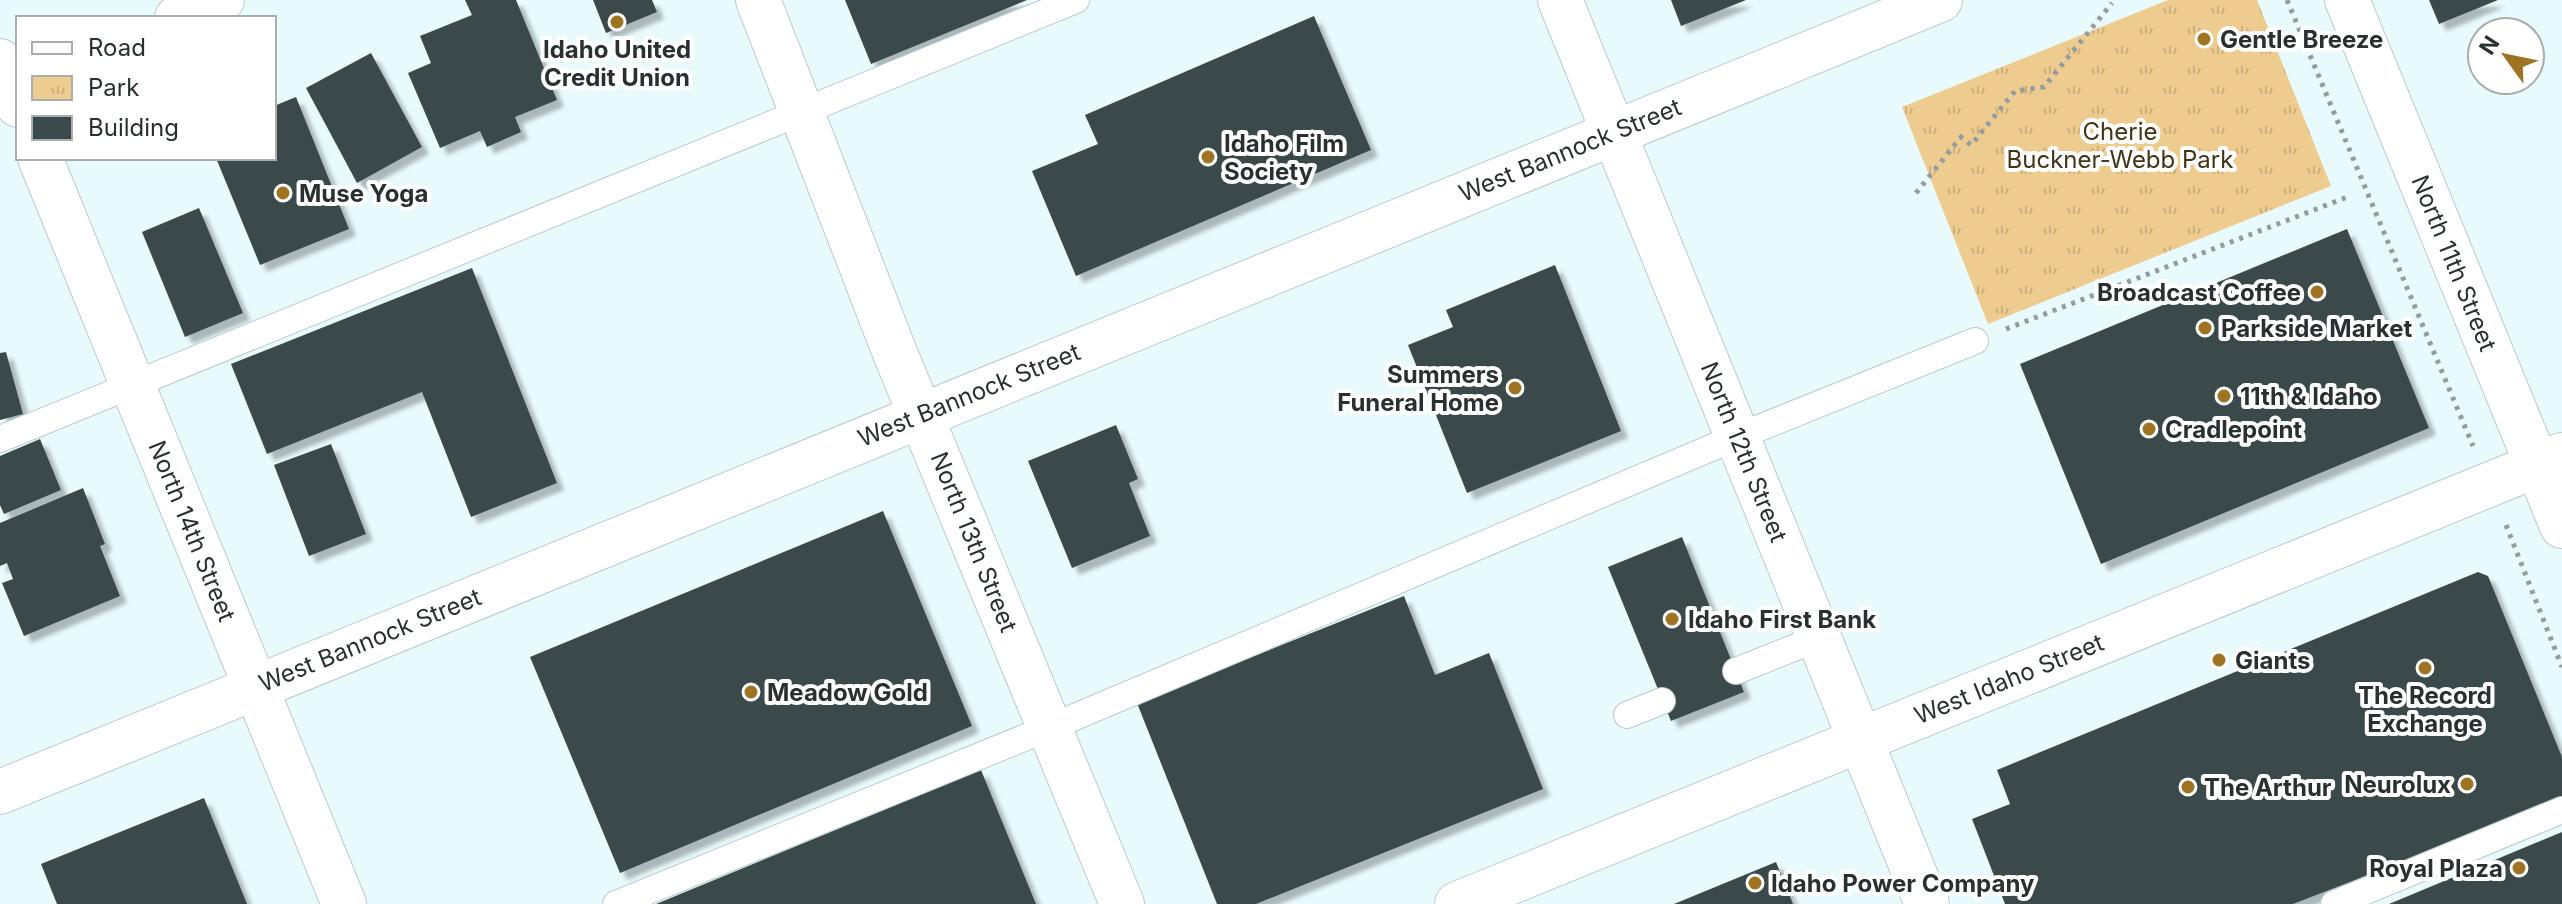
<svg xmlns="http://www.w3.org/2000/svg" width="2562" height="904" viewBox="0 0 2562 904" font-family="Inter,sans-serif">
	<defs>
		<pattern id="park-tufts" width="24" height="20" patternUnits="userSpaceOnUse" patternTransform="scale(2)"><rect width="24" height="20" fill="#eecb8f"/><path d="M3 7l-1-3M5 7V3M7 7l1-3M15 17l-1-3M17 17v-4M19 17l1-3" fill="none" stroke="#ccaf7c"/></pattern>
		<filter id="shadow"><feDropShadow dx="7" dy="7" stdDeviation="2" flood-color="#0004"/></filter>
	</defs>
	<rect width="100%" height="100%" fill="#e9fafd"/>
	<path fill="url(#park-tufts)" d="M2168,0H2257L2331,186L1988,324L1902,107Z"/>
	<g fill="#3a494b" filter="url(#shadow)">
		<path d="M465,0H516L557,100L515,117L521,132L487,147L480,131L440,148L408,73L431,63L420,36L472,15Z"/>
		<path d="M593,0H652L657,12L606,33Z"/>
		<path d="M845,0H1027L871,64Z"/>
		<path d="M1671,0H1746L1681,26Z"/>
		<path d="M2429,0H2498L2439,24Z"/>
		<path d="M1314,16L1371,150L1076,276L1032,171L1098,144L1085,115Z"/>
		<path d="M371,53L422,147L357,183L306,88Z"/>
		<path d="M296,97L349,229L260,265L216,158H274V106Z"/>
		<path d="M199,208L243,313L185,337L142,232Z"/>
		<path d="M2347,229L2429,428L2101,564L2020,364Z"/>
		<path d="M1555,265L1621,431L1467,493L1408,345L1453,327L1446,310Z"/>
		<path d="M472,268L557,483L471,517L422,392L267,454L231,364Z"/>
		<path d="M6,352L23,414L0,420V353Z"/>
		<path d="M1116,425L1138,479L1129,483L1150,536L1072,568L1028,461Z"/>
		<path d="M40,439L61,490L4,514L0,505V456Z"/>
		<path d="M331,444L366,534L309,556L274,465Z"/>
		<path d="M83,488L105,544L100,546L120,596L24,636L2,583L13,579L7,563L0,566V523Z"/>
		<path d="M883,511L972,726L620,873L530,657Z"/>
		<path d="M1682,537L1744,692L1671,721L1608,567Z"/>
		<path d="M2478,572L2488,576L2562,757V800L2293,904H2005L1972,819L2010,804L1997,770Z"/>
		<path d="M1404,596L1435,675L1489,653L1543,789L1256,904H1217L1137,703Z"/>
		<path d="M981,770L1036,904H656Z"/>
		<path d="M204,798L247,904H57L41,864Z"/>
		<path d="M2562,832V904H2389Z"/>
		<path d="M1776,862L1793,904H1674Z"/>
	</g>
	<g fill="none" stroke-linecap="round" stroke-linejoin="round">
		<defs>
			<g id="lane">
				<path d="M0,439L1076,0"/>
				<path d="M1736,671L1819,638"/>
				<path d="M1627,715L1662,701"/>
				<path d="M616,904L1051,727L1737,437L1975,341"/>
				<path d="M2334,904L2562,810"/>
			</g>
			<g id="secondary">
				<path d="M758,0L895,353L1122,904"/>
				<path d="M1560,0L1927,904"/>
				<path d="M2347,0L2562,526"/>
				<path d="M177,18L222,0"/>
				<path d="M0,61L18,105"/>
				<path d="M40,158L344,904"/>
				<path d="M0,792L1940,0"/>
				<path d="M1457,904L2562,455"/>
			</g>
		</defs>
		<use href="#lane" stroke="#bacbce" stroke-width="28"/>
		<use href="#secondary" stroke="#bacbce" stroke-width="46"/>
		<g stroke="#929da0" stroke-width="5" stroke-dasharray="4 6" stroke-linecap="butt">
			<path d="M2287,0L2473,446"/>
			<path d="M1916,193L1961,137L1971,145L2015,91L2044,87L2112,3"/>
			<path d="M2006,329L2350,196"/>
			<path d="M2506,525L2562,667"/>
		</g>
		<use href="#lane" stroke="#fff" stroke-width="26"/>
		<use href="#secondary" stroke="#fff" stroke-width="44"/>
	</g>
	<g fill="#9e7423" stroke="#fff" stroke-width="3">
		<circle cx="617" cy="22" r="8"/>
		<circle cx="2204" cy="39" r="8"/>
		<circle cx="1208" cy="157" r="8"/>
		<circle cx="283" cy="193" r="8"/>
		<circle cx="2317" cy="292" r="8"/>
		<circle cx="2205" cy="328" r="8"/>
		<circle cx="1515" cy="388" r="8"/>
		<circle cx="2224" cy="396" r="8"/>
		<circle cx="2149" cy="429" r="8"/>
		<circle cx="1672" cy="619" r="8"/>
		<circle cx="2219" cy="660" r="8"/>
		<circle cx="2425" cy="668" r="8"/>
		<circle cx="751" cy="692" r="8"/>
		<circle cx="2467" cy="784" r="8"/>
		<circle cx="2188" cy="787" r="8"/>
		<circle cx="2519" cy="868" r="8"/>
		<circle cx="1755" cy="883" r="8"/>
	</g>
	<g text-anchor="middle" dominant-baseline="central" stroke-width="8" stroke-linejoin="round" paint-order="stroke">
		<g font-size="24" font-weight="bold" fill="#2a3032" stroke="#fff" text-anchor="start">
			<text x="2220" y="39">Gentle Breeze</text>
			<text x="617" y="49" text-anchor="middle">Idaho United<tspan x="617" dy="28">Credit Union</tspan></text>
			<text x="1224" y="143">Idaho Film<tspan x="1224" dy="28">Society</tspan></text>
			<text x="299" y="193">Muse Yoga</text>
			<text x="2301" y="292" text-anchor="end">Broadcast Coffee</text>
			<text x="2221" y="328">Parkside Market</text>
			<text x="1499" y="374" text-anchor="end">Summers<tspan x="1499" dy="28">Funeral Home</tspan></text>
			<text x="2240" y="396">11th &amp; Idaho</text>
			<text x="2165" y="429">Cradlepoint</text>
			<text x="1688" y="619">Idaho First Bank</text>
			<text x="2235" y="660">Giants</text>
			<text x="767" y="692">Meadow Gold</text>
			<text x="2425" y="695" text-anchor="middle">The Record<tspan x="2425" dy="28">Exchange</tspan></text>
			<text x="2451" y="784" text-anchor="end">Neurolux</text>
			<text x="2204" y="787">The Arthur</text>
			<text x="2503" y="868" text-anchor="end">Royal Plaza</text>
			<text x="1771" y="883">Idaho Power Company</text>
		</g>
		<g font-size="24" fill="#433317" stroke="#fff">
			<text x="2120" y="131">Cherie<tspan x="2120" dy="28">Buckner-Webb Park</tspan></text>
		</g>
		<g font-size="24" fill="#2a3032" stroke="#fff">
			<text transform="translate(1570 150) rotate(-22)">West Bannock Street</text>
			<text transform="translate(2454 263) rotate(68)">North 11th Street</text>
			<text transform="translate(969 395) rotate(-22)">West Bannock Street</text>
			<text transform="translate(1744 452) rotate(68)">North 12th Street</text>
			<text transform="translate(192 531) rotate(68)">North 14th Street</text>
			<text transform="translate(974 542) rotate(68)">North 13th Street</text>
			<text transform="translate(370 640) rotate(-22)">West Bannock Street</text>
			<text transform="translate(2009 679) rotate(-22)">West Idaho Street</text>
		</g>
	</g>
	<rect x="16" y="16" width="260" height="144" fill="#ffffff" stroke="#aaacad" stroke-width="2"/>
	<rect x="32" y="42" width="40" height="12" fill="#ffffff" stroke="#aaacad" stroke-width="2"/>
	<text x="88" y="56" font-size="24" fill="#2a3032">Road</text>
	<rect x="32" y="76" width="40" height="24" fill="url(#park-tufts)" stroke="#aaacad" stroke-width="2"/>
	<text x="88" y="96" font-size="24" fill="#2a3032">Park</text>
	<rect x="32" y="116" width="40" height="24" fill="#3a494b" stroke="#aaacad" stroke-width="2"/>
	<text x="88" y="136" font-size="24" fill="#2a3032">Building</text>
	<g transform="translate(2506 56) rotate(303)"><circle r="38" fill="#ffffff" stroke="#aaacad" stroke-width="2"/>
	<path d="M0-6L14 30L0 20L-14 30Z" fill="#9e7423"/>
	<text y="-12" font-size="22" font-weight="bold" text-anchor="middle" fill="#2a3032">N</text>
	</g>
</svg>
